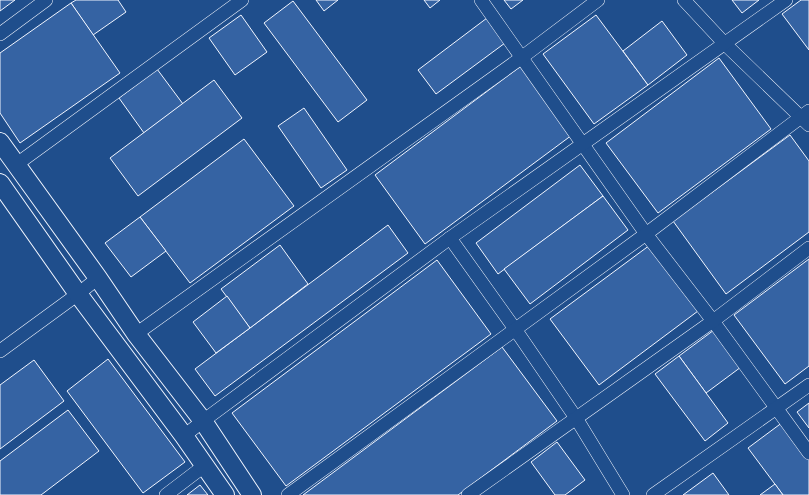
<svg xmlns="http://www.w3.org/2000/svg" width="809" height="495" viewBox="0 0 809 495" font-family="'Zilla Slab',serif">
	<rect width="100%" height="100%" fill="#1f4e8c"/>
	<g fill="#3563a3" stroke="#f2f6ff">
		<path d="M0,0H15L0,11Z"/>
		<path d="M76,0H118L126,12L93,35L71,3Z"/>
		<path d="M316,0H338L324,11Z"/>
		<path d="M424,0H440L430,8Z"/>
		<path d="M504,0H523L511,9Z"/>
		<path d="M732,0H759L742,13Z"/>
		<path d="M801,0H809V50L782,14Z"/>
		<path d="M293,1L367,100L338,122L264,23Z"/>
		<path d="M71,3L120,73L20,143L0,113V53Z"/>
		<path d="M241,15L267,52L235,75L209,38Z"/>
		<path d="M596,15L648,85L594,124L543,54Z"/>
		<path d="M487,18L505,43L436,94L418,70Z"/>
		<path d="M662,21L687,55L648,85L623,51Z"/>
		<path d="M719,58L771,129L658,213L606,143Z"/>
		<path d="M521,66L572,135L425,244L375,175Z"/>
		<path d="M157,69L183,104L144,133L119,98Z"/>
		<path d="M214,80L242,118L138,196L110,158Z"/>
		<path d="M304,108L347,170L321,188L278,126Z"/>
		<path d="M790,135L809,161V232L726,294L673,221Z"/>
		<path d="M244,139L294,206L190,283L140,217Z"/>
		<path d="M580,165L603,196L498,274L476,243Z"/>
		<path d="M603,196L628,230L530,304L504,269Z"/>
		<path d="M140,217L166,251L131,277L105,243Z"/>
		<path d="M388,225L408,253L215,396L195,369Z"/>
		<path d="M280,245L308,284L250,328L221,289Z"/>
		<path d="M650,245L698,311L599,385L550,319Z"/>
		<path d="M809,259V366L785,384L734,315Z"/>
		<path d="M437,260L491,334L286,486L232,413Z"/>
		<path d="M227,296L250,328L216,353L193,322Z"/>
		<path d="M714,330L741,367L706,393L679,356Z"/>
		<path d="M502,347L557,421L458,495H303Z"/>
		<path d="M679,356L728,423L705,441L655,374Z"/>
		<path d="M108,359L185,462L143,493L67,391Z"/>
		<path d="M34,360L64,401L0,449V385Z"/>
		<path d="M809,403V428L797,412Z"/>
		<path d="M68,410L99,451L41,495H0V461Z"/>
		<path d="M783,422L809,457V495H783L748,448Z"/>
		<path d="M557,442L585,480L565,495H555L531,462Z"/>
		<path d="M713,473L729,495H683Z"/>
		<path d="M775,484L783,495H760Z"/>
		<path d="M200,485L208,495H187Z"/>
	</g>
	<g fill="none" stroke-linecap="round" stroke-linejoin="round">
		<defs>
			<g id="street">
				<path d="M481,0L646,234L713,321L809,453"/>
				<path d="M684,0L725,44L809,125"/>
				<path d="M0,34L46,0"/>
				<path d="M17,164L242,0"/>
				<path d="M450,238L515,329L576,418L623,495"/>
				<path d="M136,334L521,58L598,0"/>
				<path d="M0,351L78,294L98,278"/>
				<path d="M184,436L203,421L450,238L786,0"/>
				<path d="M166,495L204,466"/>
				<path d="M288,495L646,234L809,111"/>
				<path d="M468,495L713,321L809,248"/>
				<path d="M653,495L809,385"/>
			</g>
			<g id="secondary">
				<path d="M0,142L98,278L136,334L203,421L252,495"/>
				<path d="M0,183L78,294L184,436L225,495"/>
			</g>
		</defs>
		<use href="#street" stroke="#f2f6ff" stroke-width="14"/>
		<use href="#secondary" stroke="#f2f6ff" stroke-width="20"/>
		<use href="#street" stroke="#1f4e8c" stroke-width="13"/>
		<use href="#secondary" stroke="#1f4e8c" stroke-width="18"/>
	</g>
</svg>
